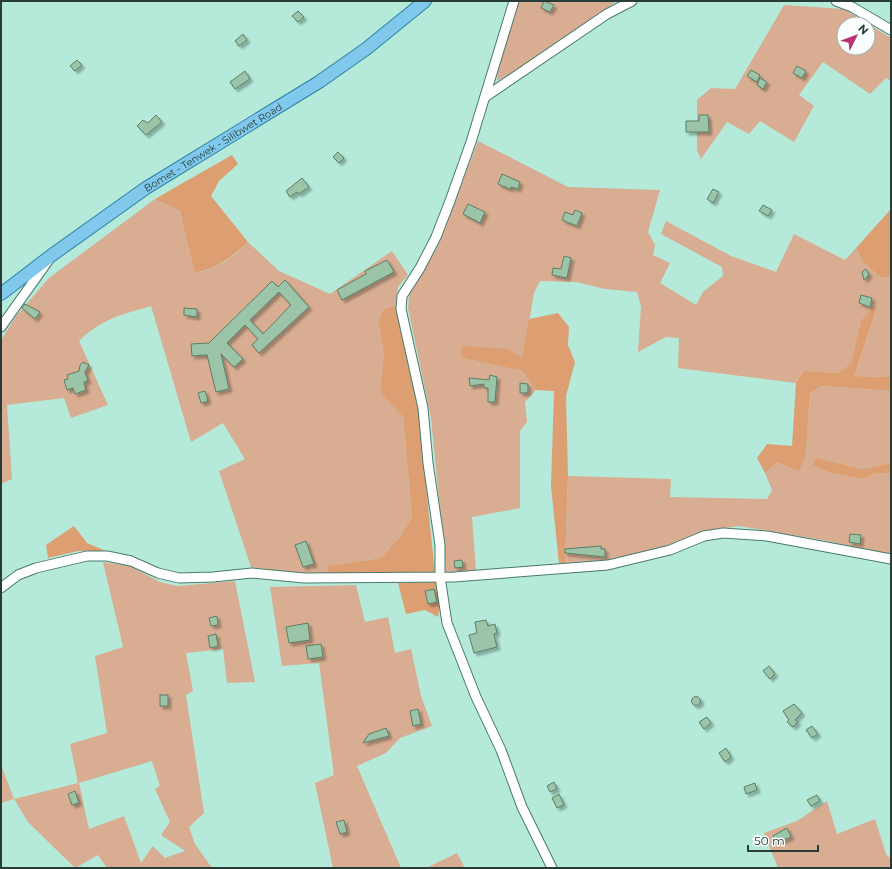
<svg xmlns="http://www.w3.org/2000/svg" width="892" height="869" viewBox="0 0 892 869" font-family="Montserrat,sans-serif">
	<defs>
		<filter id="shadow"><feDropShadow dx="3" dy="3" stdDeviation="1" flood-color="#0004"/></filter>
	</defs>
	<rect width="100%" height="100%" fill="#b5eada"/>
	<g fill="#d8ad91" fill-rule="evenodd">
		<path d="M519,1H617L521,67L497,81L498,68Z"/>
		<path d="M784,5L844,9L891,38V81L886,78L870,94L823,62L799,95L814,106L794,142L760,121L749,134L727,122L701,159L697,150V100L711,88L735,89ZM844,24H868V48H844Z"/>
		<path d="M478,141L568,187L660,190L648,232L655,245L653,255L670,263L660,283L696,305L703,292L723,276L722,267L661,234L666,221L731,256L776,272L794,234L845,260L856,248L863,262L880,277H891V377L854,376L879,303L861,320L851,363L838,373L804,371L796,383L678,368L679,338L666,337L638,352L641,307L637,292L605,289L576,282L540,281L534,293L523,358H462L522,371L536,390L525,402L527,422L520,431V508L472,517L476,571L446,572L431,418L408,308L409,294L437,248Z"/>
		<path d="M155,199L180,211L196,273C221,267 230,259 248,242L279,271L330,294L392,251L408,275L398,287L396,306L384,309L378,321L384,354L380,393L403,417L412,518L398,539L381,558L328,566V577L313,576L251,567L219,471L245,459L223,423L191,442L151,306C120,315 102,319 79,341L108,405L71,418L64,398L7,405L12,479L1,484V340L16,316L49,278Z"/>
		<path d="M821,386L891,391V463L863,469L817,458L863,479L876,473H891V555L822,540L739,526L705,531L668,546L607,560L565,563L568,476L671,479L670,497L767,499L772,490L765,473L778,462L806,454L810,393Z"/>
		<path d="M103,562L130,566L160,582L177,586L235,581L255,682L227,683L223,649L186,653L193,691L186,695L204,813L189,827L195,844L212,868H107L98,855L75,868L28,822L14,799L1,803V765L14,799L78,783L70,744L107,733L95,656L123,647ZM152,761L160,786L155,789L170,822L161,835L185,851L165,858L153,846L141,863L124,816L89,829L79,783Z"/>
		<path d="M356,585L365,622L388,617L395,653L411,649L421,696L432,726L400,738L386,753L357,766L401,868H333L315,783L334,775L319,663L282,666L270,587Z"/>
		<path d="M827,801L837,834L875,819L886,854L891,859V868H778L764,833L797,821Z"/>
		<path d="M457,853L465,868H426Z"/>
	</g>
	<g fill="#dd9e72">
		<path d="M232,155L238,164L219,181L211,196L248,242C229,259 220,267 195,273L180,211L155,199Z"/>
		<path d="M891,209V277H880L863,262L856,248Z"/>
		<path d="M879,302L854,376L891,377V391L821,386L810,393L806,454L799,471L778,462L765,473L757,458L767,444L792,446L796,383L804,371L838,373L851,363L861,320Z"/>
		<path d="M396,306L418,408L435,574L328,577V566L381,558L398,539L412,518L403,417L380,393L384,354L378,321L384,309Z"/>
		<path d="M558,313L569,327L568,345L575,362L566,396L568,476L565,563L559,564L551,486L554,391L536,390L522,371L462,358V346L507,349L522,358L529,319Z"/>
		<path d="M817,458L863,469L891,463V473H876L864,479L829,472L813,465Z"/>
		<path d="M74,526L87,543L106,551H78L48,558L46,545Z"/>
		<path d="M436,582L440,605L438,617L425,610L406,614L398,583Z"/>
	</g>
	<g fill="#9bc4a8" stroke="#597f66" fill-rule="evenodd" filter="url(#shadow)">
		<path d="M544,1L554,5L550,12L541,8Z"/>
		<path d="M298,11L304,17L298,22L292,16Z"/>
		<path d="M243,34L247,40L239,46L235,41Z"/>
		<path d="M77,60L82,65L75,71L70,66Z"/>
		<path d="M797,66L806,71L802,78L793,73Z"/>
		<path d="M751,70L760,75L757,82L747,76Z"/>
		<path d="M245,71L250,79L235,89L230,82Z"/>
		<path d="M760,78L767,82L763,89L757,85Z"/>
		<path d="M156,115L162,122L146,135L137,126L143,120L148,123Z"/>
		<path d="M699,115H708L709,132H686V121H699Z"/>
		<path d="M338,152L344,158L339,163L333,157Z"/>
		<path d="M502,174L520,182L518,189L511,187L510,189L498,184Z"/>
		<path d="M302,178L309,187L299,194L297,192L290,197L286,191Z"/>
		<path d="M713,189L719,192L713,203L707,199Z"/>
		<path d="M468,204L485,212L480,223L463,214Z"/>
		<path d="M763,205L772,210L768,216L759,211Z"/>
		<path d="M575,210L582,213L577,226L562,220L565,212L573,215Z"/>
		<path d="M564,256L571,258L567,278L552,275L553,268L561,269Z"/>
		<path d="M387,260L394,272L342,300L337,290L366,274L365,271Z"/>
		<path d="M866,269L869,275L864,280L862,272Z"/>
		<path d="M285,280L309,307L259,353L252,345L258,339L245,325L227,343L243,359L234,367L221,354L229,389L216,392L207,355L192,356L191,344L209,343L272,281L278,287ZM279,292L291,305L263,334L250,320Z"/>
		<path d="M861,295L872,298L870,307L859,303Z"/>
		<path d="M25,304L40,312L35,319L22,308Z"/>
		<path d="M184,308L197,309V317L184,315Z"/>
		<path d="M83,362L89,365L85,372L88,381L84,382L86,390L75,394L73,388L67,390L64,380L68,379L67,375L79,371L80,365Z"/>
		<path d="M490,375L497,377L495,402H488V388H484V384L470,386L469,378L489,380Z"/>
		<path d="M520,383L528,384V393H520Z"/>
		<path d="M205,391L208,401L201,403L198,393Z"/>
		<path d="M850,534L861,535L860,544L849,542Z"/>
		<path d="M306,541L314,564L303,567L295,545Z"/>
		<path d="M601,546V549H605V557L565,553V549Z"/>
		<path d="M462,560L463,567L455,568L454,561Z"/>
		<path d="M434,589L437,602L428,604L425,591Z"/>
		<path d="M217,616L218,625L211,626L209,618Z"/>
		<path d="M486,620L488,626L495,624L497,633L494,634L497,647L474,653L469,635L477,633L475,622Z"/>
		<path d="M308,623L310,640L289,643L286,627Z"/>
		<path d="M216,634L218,646L210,648L208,636Z"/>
		<path d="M321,644L323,657L308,659L306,646Z"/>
		<path d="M769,666L775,674L770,679L763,671Z"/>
		<rect x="160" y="695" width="8" height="11"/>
		<circle cx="696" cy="701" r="4.5"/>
		<path d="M794,704L802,713L795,720L798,722L793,727L787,722L789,720L783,711Z"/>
		<path d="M418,709L421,724L413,726L410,711Z"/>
		<path d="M707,717L711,723L704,729L699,722Z"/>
		<path d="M812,726L818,734L812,738L806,730Z"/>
		<path d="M386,728L389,736L363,743L369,734Z"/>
		<path d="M726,748L731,757L725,762L719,753Z"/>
		<path d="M554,782L557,789L550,792L547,786Z"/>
		<path d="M755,783L757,790L746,794L744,787Z"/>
		<path d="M75,791L79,803L72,805L68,794Z"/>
		<path d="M559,794L564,805L557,808L552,798Z"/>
		<path d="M817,795L820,801L811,806L807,800Z"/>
		<path d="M344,820L347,832L340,834L336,822Z"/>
		<path d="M787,828L791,837L776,843L772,842L773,836Z"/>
	</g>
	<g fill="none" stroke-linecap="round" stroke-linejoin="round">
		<defs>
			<g id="minor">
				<path d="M514,1L471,142L450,201L436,237L420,268L402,296L401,309L423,408L428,463L440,545V577L447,623L476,697L501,750L522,807L552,868"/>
				<path d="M836,1L852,7L891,30"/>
				<path d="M485,97L607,14L632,1"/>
				<path d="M1,327L48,261"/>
				<path d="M1,588L18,575L36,568L87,556H107L131,561L158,573L179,578L213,577L252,573L304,578L454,577L608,565L670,550L704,536L723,533L767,536L891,559"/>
			</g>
			<g id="major">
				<path id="s1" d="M1,294L52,255L146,188L319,82L366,49L425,1"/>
			</g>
		</defs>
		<use href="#minor" stroke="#487a6d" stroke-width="11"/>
		<use href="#major" stroke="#2b81a4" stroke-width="14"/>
		<use href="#minor" stroke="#fff" stroke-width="9"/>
		<use href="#major" stroke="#80c9ec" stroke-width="12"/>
	</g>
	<g text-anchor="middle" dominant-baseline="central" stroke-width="3" stroke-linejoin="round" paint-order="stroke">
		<g font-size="10" fill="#283d37" stroke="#fafffd">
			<text stroke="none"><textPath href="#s1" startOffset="258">Bomet - Tenwek - Silibwet Road</textPath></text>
		</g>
	</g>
	<rect width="892" height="869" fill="none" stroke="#283d37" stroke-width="4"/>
	<g transform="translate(856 36) rotate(48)"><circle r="19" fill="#fafffd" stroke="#a6b1ae"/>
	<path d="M0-3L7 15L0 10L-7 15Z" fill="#ba3375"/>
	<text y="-6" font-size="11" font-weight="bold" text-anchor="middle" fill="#283d37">N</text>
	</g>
	<path d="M748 845v6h70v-6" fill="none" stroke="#283d37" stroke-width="2"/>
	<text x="754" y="845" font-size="12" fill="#283d37" stroke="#fafffd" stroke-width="3" paint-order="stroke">50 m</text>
</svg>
